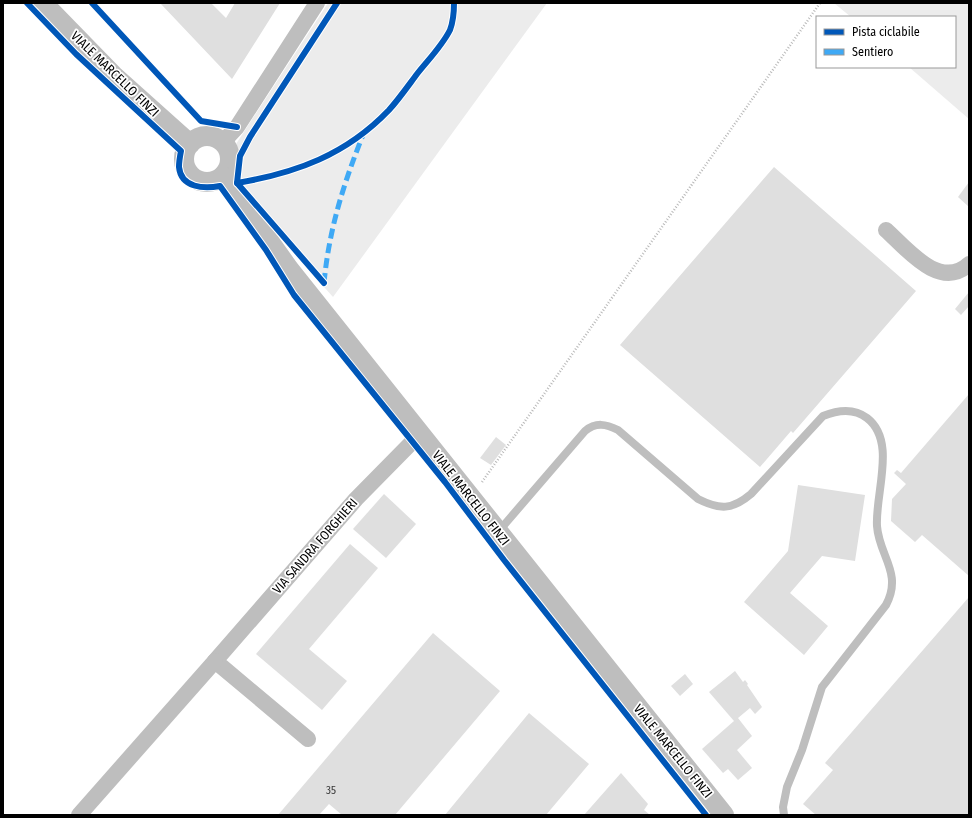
<svg xmlns="http://www.w3.org/2000/svg" width="972" height="818" viewBox="0 0 972 818" font-family="'Fira Sans Condensed',sans-serif">
	<rect width="100%" height="100%" fill="#fff"/>
	<g fill="#ececec">
		<path d="M328,3H547L333,297L230,182L236,144Z"/>
		<path d="M834,3H969V119L909,67H955V17H851Z"/>
	</g>
	<g fill="#dfdfdf">
		<path d="M160,3H211L226,18L235,3H280L232,79Z"/>
		<path d="M774,167L916,291L793,433L791,431L760,467L620,345Z"/>
		<path d="M969,182V207L958,197Z"/>
		<path d="M969,292V306L961,315L955,309Z"/>
		<path d="M969,394V576L922,535L915,542L891,521L892,499L906,484L894,473L897,470L901,473Z"/>
		<path d="M496,437L506,445L491,465L480,458Z"/>
		<path d="M798,485L865,495L855,561L822,556L790,593L828,626L804,655L744,602L788,551Z"/>
		<path d="M384,494L416,524L386,558L353,529Z"/>
		<path d="M350,544L378,568L309,649L347,681L322,710L256,654Z"/>
		<path d="M969,597V815H816L803,804L833,770L825,763Z"/>
		<path d="M433,633L500,691L395,815H342L329,804L319,815H278Z"/>
		<path d="M735,671L743,682L745,680L748,684L747,685L762,707L755,714L750,708L738,718L752,736L737,750L752,768L738,780L728,769L723,773L702,749L734,721L709,692Z"/>
		<path d="M685,674L693,684L680,696L671,686Z"/>
		<path d="M529,713L589,764L546,815H445Z"/>
		<path d="M621,773L648,804L644,810L650,815H584Z"/>
	</g>
	<g fill="none" stroke-linecap="round" stroke-linejoin="round">
		<path stroke="#b9b9b9" stroke-width="2.5" stroke-dasharray="1 2" stroke-linecap="butt" d="M482,482L820,3"/>
		<path stroke="#bebebe" stroke-width="8" d="M498,532L585,431C596,422 606,424 618,430L698,499C720,510 732,510 751,494L823,416C838,410 854,408 867,418C897,441 875,493 877,526C879,556 903,573 886,605L822,687L802,750L787,787L783,807L784,815"/>
		<g stroke="#bebebe" stroke-width="16">
			<path d="M223,142L237,127L317,3"/>
			<path d="M886,230C907,249 940,291 969,264"/>
			<path d="M308,739L215,661L356,499L420,434"/>
			<path d="M79,815L215,661"/>
		</g>
		<g stroke="#bebebe" stroke-width="20">
			<path d="M43,3L114,76L190,144"/>
			<circle cx="207" cy="159" r="23"/>
			<path d="M223,176L289,269L724,815"/>
		</g>
		<path stroke="#3fa9f5" stroke-width="5" stroke-dasharray="10 5" stroke-linecap="butt" d="M324,283C329,230 343,185 363,135"/>
		<defs>
			<g id="cycleway">
				<path d="M27,3L76,54L181,151C180,156 179,162 179,167C181,188 204,189 220,186L266,250L294,295L445,482L504,560L706,815"/>
				<path d="M92,3L201,121L237,127"/>
				<path d="M237,183C296,173 346,155 389,110C399,99 408,86 417,74C428,60 442,46 450,30C453,22 454,11 454,3"/>
				<path d="M324,283L237,183L240,156L250,137L337,3"/>
			</g>
		</defs>
		<use href="#cycleway" stroke="#fff" stroke-width="8"/>
		<use href="#cycleway" stroke="#0057b8" stroke-width="6"/>
	</g>
	<g text-anchor="middle" dominant-baseline="central" stroke-width="3.5" stroke-linejoin="round" paint-order="stroke">
		<g font-size="11" fill="#383838">
			<text x="331" y="790">35</text>
		</g>
		<g font-size="13" fill="#000" stroke="#fff">
			<text transform="translate(115 74) rotate(44)">VIALE MARCELLO FINZI</text>
			<text transform="translate(471 498) rotate(52)">VIALE MARCELLO FINZI</text>
			<text transform="translate(315 546) rotate(-49)">VIA SANDRA FORGHIERI</text>
			<text transform="translate(673 751) rotate(51)">VIALE MARCELLO FINZI</text>
		</g>
	</g>
	<rect width="972" height="818" fill="none" stroke="#000000" stroke-width="8"/>
	<rect x="816" y="16" width="140" height="52" fill="#ffffff" stroke="#999999"/>
	<rect x="824" y="29" width="20" height="6" fill="#0057b8" stroke="#999999"/>
	<text x="852" y="36" font-size="12" fill="#000000">Pista ciclabile</text>
	<rect x="824" y="49" width="20" height="6" fill="#3fa9f5" stroke="#999999"/>
	<text x="852" y="56" font-size="12" fill="#000000">Sentiero</text>
</svg>
